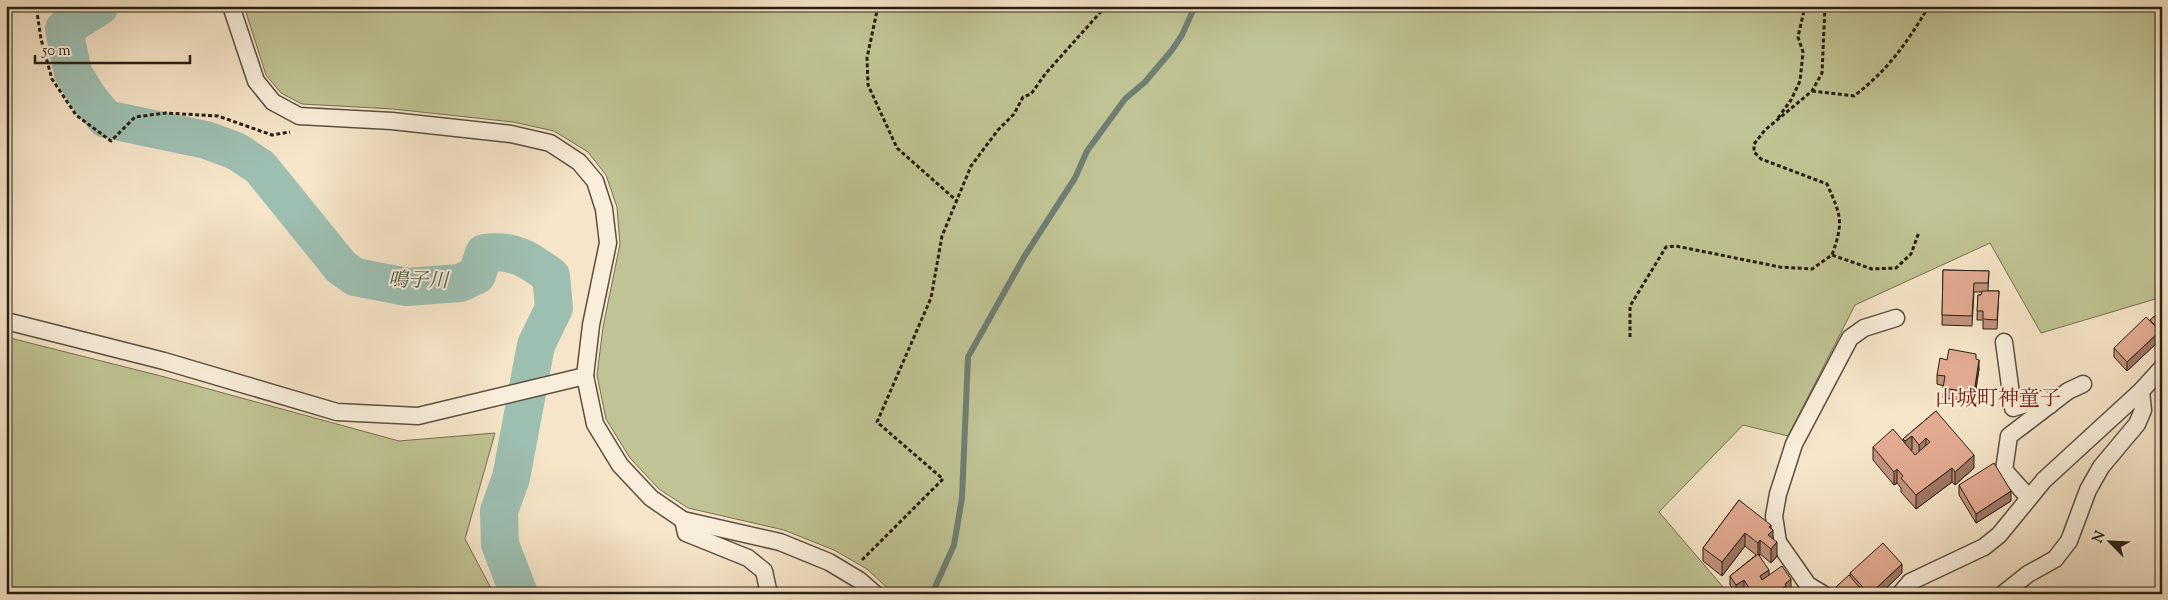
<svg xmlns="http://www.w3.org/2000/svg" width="2168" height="600" viewBox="0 0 2168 600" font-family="'Sorts Mill Goudy','Noto Serif JP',serif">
	<rect width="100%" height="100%" fill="#f6e5c8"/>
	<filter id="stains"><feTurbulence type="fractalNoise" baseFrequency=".004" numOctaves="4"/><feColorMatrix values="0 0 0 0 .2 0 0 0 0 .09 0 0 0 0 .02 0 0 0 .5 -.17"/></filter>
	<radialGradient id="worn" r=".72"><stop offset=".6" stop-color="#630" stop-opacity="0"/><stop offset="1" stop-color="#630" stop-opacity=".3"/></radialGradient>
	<g fill="#c0c393" stroke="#747053">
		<path d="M244,6H2162V297L2041,333L1990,243L1855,305L1788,436L1743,425L1659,512L1729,594H894L867,569L834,550L784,530L688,508L659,489L630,458L606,419L597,375L603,327L620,244L617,207L606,175L588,152L554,131L513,122L393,109L302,104L281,93L266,75Z"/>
		<path d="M6,337L161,376L399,441L495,433L465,539L494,594H6Z"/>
	</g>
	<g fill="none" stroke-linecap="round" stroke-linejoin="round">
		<path stroke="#6e7f72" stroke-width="6" d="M932,594L954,545L962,498L968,357L1024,257L1075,178L1087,151L1125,99L1145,82L1172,50L1182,35L1195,6"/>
		<path stroke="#9dbfb2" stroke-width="38" d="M100,6L64,29L73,73L90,100L106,119L206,140L236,151L260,167L341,267L355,277L407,287L460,283L477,275L484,253C513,249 528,259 551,276L554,308L536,345L511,478L499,511L500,544L519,594"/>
		<defs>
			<g id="minor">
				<path d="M231,6L256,81L273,102L299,116L392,121L511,134L550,143L579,162L595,181L604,209L608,243L591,325L585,376L595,424L620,465L651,498L683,520L780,542L829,562L859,580L875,594"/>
				<path d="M6,321L164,361L337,412L418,416L585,376"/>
				<path d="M2004,342L2013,408L2043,399L2050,405"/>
				<path d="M2029,498L2004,470L2009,436L2068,391L2083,384"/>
				<path d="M683,520L686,533L748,558L764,571L769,594"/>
				<path d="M1823,594L1808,585L1778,542L1774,516L1778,494L1794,444L1850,338L1864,328L1896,318"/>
				<path d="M1900,594L1910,582L1984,547L1999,535L2044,480L2141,391L2162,368"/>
				<path d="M2003,594L2028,574L2055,559L2069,541L2088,490L2101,467L2137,424L2143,410L2141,391"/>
			</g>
		</defs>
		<use href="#minor" stroke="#5b5040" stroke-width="19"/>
		<g stroke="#271e13" stroke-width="3" stroke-dasharray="4 2.5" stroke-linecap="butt">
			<path d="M45,6L37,12L41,39L52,79L76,115L111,141L135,117L166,113L218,116L272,135L290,132"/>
			<path d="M878,6L867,58L868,85L897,148L957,201"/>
			<path d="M1825,6L1822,73L1812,91L1765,130L1754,144V152L1761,159L1827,184C1841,216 1844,221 1832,255"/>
			<path d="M1812,91L1854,96C1889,69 1906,44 1929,6"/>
			<path d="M1778,118L1791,100L1800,81L1803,52L1798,37L1805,6"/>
			<path d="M1630,337V306L1666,247L1676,246L1780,267L1812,269L1832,255L1872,269L1896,268L1911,254L1919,232"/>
			<path d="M862,560L943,479L877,422L931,298L942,236L971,166L998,130L1014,114L1023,97L1031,94L1046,73L1106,6"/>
		</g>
		<use href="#minor" stroke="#f9eedb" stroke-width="16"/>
	</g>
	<g fill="#c3937e" stroke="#271e13">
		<path d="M1943,270L1989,271L1988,291H1999L1997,329H1983V320H1977L1978,295H1981L1982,292H1974L1972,326L1942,325Z"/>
		<path d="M2162,310V340L2160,338V340L2127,371L2114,357V348L2150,320Z"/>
		<path d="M1976,359L1979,369L1974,402L1943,398L1944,386L1937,384V375L1947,360Z"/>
		<path d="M1936,411L1974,468L1955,485L1952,482L1916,509L1901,492V488L1897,483L1894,485L1873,460V447L1903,441V439Z"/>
		<path d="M1959,485L2011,501L1976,523L1959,495Z"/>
		<path d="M1739,500L1771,528L1777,556L1771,563L1760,554L1759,555L1769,575L1791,589L1786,592V594H1746L1744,590L1738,594H1736L1730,585V576L1756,555L1745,546L1722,576L1703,561V548Z"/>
		<path d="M1850,573H1902L1880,594H1836V587L1850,576Z"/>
	</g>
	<g fill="#9f7866" stroke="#271e13">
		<path d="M2160,331V340L2127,371V362Z"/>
		<path d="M1979,360V369L1974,402V393Z"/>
		<path d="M1912,436V450L1905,455V441Z"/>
		<path d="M1926,438V452L1919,458V445Z"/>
		<path d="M1974,455V468L1955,485V472Z"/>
		<path d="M1952,468V482L1916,509V495Z"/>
		<path d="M1897,469V483L1894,485V472Z"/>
		<path d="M2011,491V501L1976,523V514Z"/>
		<path d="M1771,525V532L1773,530V543L1768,535L1769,527Z"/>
		<path d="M1745,533V546L1722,576V562Z"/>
		<path d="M1760,540V554L1758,557V543Z"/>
		<path d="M1777,542V556L1771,563V549Z"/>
		<path d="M1902,564V573L1880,594H1870Z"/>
		<path d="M1769,570V579L1760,586V576Z"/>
		<path d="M1791,579V589L1786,592V594H1774L1785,584Z"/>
		<path d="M1744,580V590L1738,594H1736V585Z"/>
	</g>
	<g fill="#e3ab92" stroke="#271e13">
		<path d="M1943,270L1989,271L1988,283H1974L1972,316L1942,315Z"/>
		<path d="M1982,291H1999L1997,320L1983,319V311H1977L1978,295H1981Z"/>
		<path d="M2162,310V335L2160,333V331L2150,320Z"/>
		<path d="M2146,317L2160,331L2127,362L2114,348Z"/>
		<path d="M1949,349L1976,354V359L1979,360L1974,393L1943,388L1945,376L1937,375L1940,358L1947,360Z"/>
		<path d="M1936,411L1974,455L1955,472L1952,468L1916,495L1901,478L1903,476L1897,469L1894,472L1873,447L1893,429L1915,455L1930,442L1926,438L1919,445L1912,436L1905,441L1903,439Z"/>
		<path d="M1994,463L2011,491L1976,514L1959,485Z"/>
		<path d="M1739,500L1771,525L1769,527L1773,530L1768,535L1777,542L1771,549L1760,540L1758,543L1745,533L1722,562L1703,548Z"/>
		<path d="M1883,543L1902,564L1870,594H1869L1850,573Z"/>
		<path d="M1758,554L1769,570L1760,576L1762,580L1782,566L1791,579L1785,584L1786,586L1774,594H1753L1744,580L1736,585L1730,576Z"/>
		<path d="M1849,575L1865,594H1842L1836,587Z"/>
	</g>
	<g text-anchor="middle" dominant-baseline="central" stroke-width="4" stroke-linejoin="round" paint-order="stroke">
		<g font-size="20" font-style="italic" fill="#50564b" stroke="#f9eedb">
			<text transform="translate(418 282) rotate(1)">鳴子川</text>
		</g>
		<g font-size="21" fill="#7a1f14" stroke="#f9eedb">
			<text x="1998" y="400">山城町神童子</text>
		</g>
	</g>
	<rect width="2168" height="600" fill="none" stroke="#f6e5c8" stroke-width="25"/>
	<rect x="8" y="8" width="2153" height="585" fill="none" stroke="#271e13" stroke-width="2.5"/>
	<rect x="12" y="12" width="2143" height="575" fill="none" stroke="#271e13"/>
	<g transform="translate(2110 542) rotate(294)" stroke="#f9eedb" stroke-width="4" paint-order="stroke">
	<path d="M0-4L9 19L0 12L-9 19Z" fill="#271e13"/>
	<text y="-8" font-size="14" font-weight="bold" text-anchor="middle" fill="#271e13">N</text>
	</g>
	<path d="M35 55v8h155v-8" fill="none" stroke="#271e13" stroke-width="2.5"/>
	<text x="42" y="55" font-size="15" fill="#271e13" stroke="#f9eedb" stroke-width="4" paint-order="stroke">50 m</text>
	<rect width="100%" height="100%" filter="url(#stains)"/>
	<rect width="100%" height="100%" fill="url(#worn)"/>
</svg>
